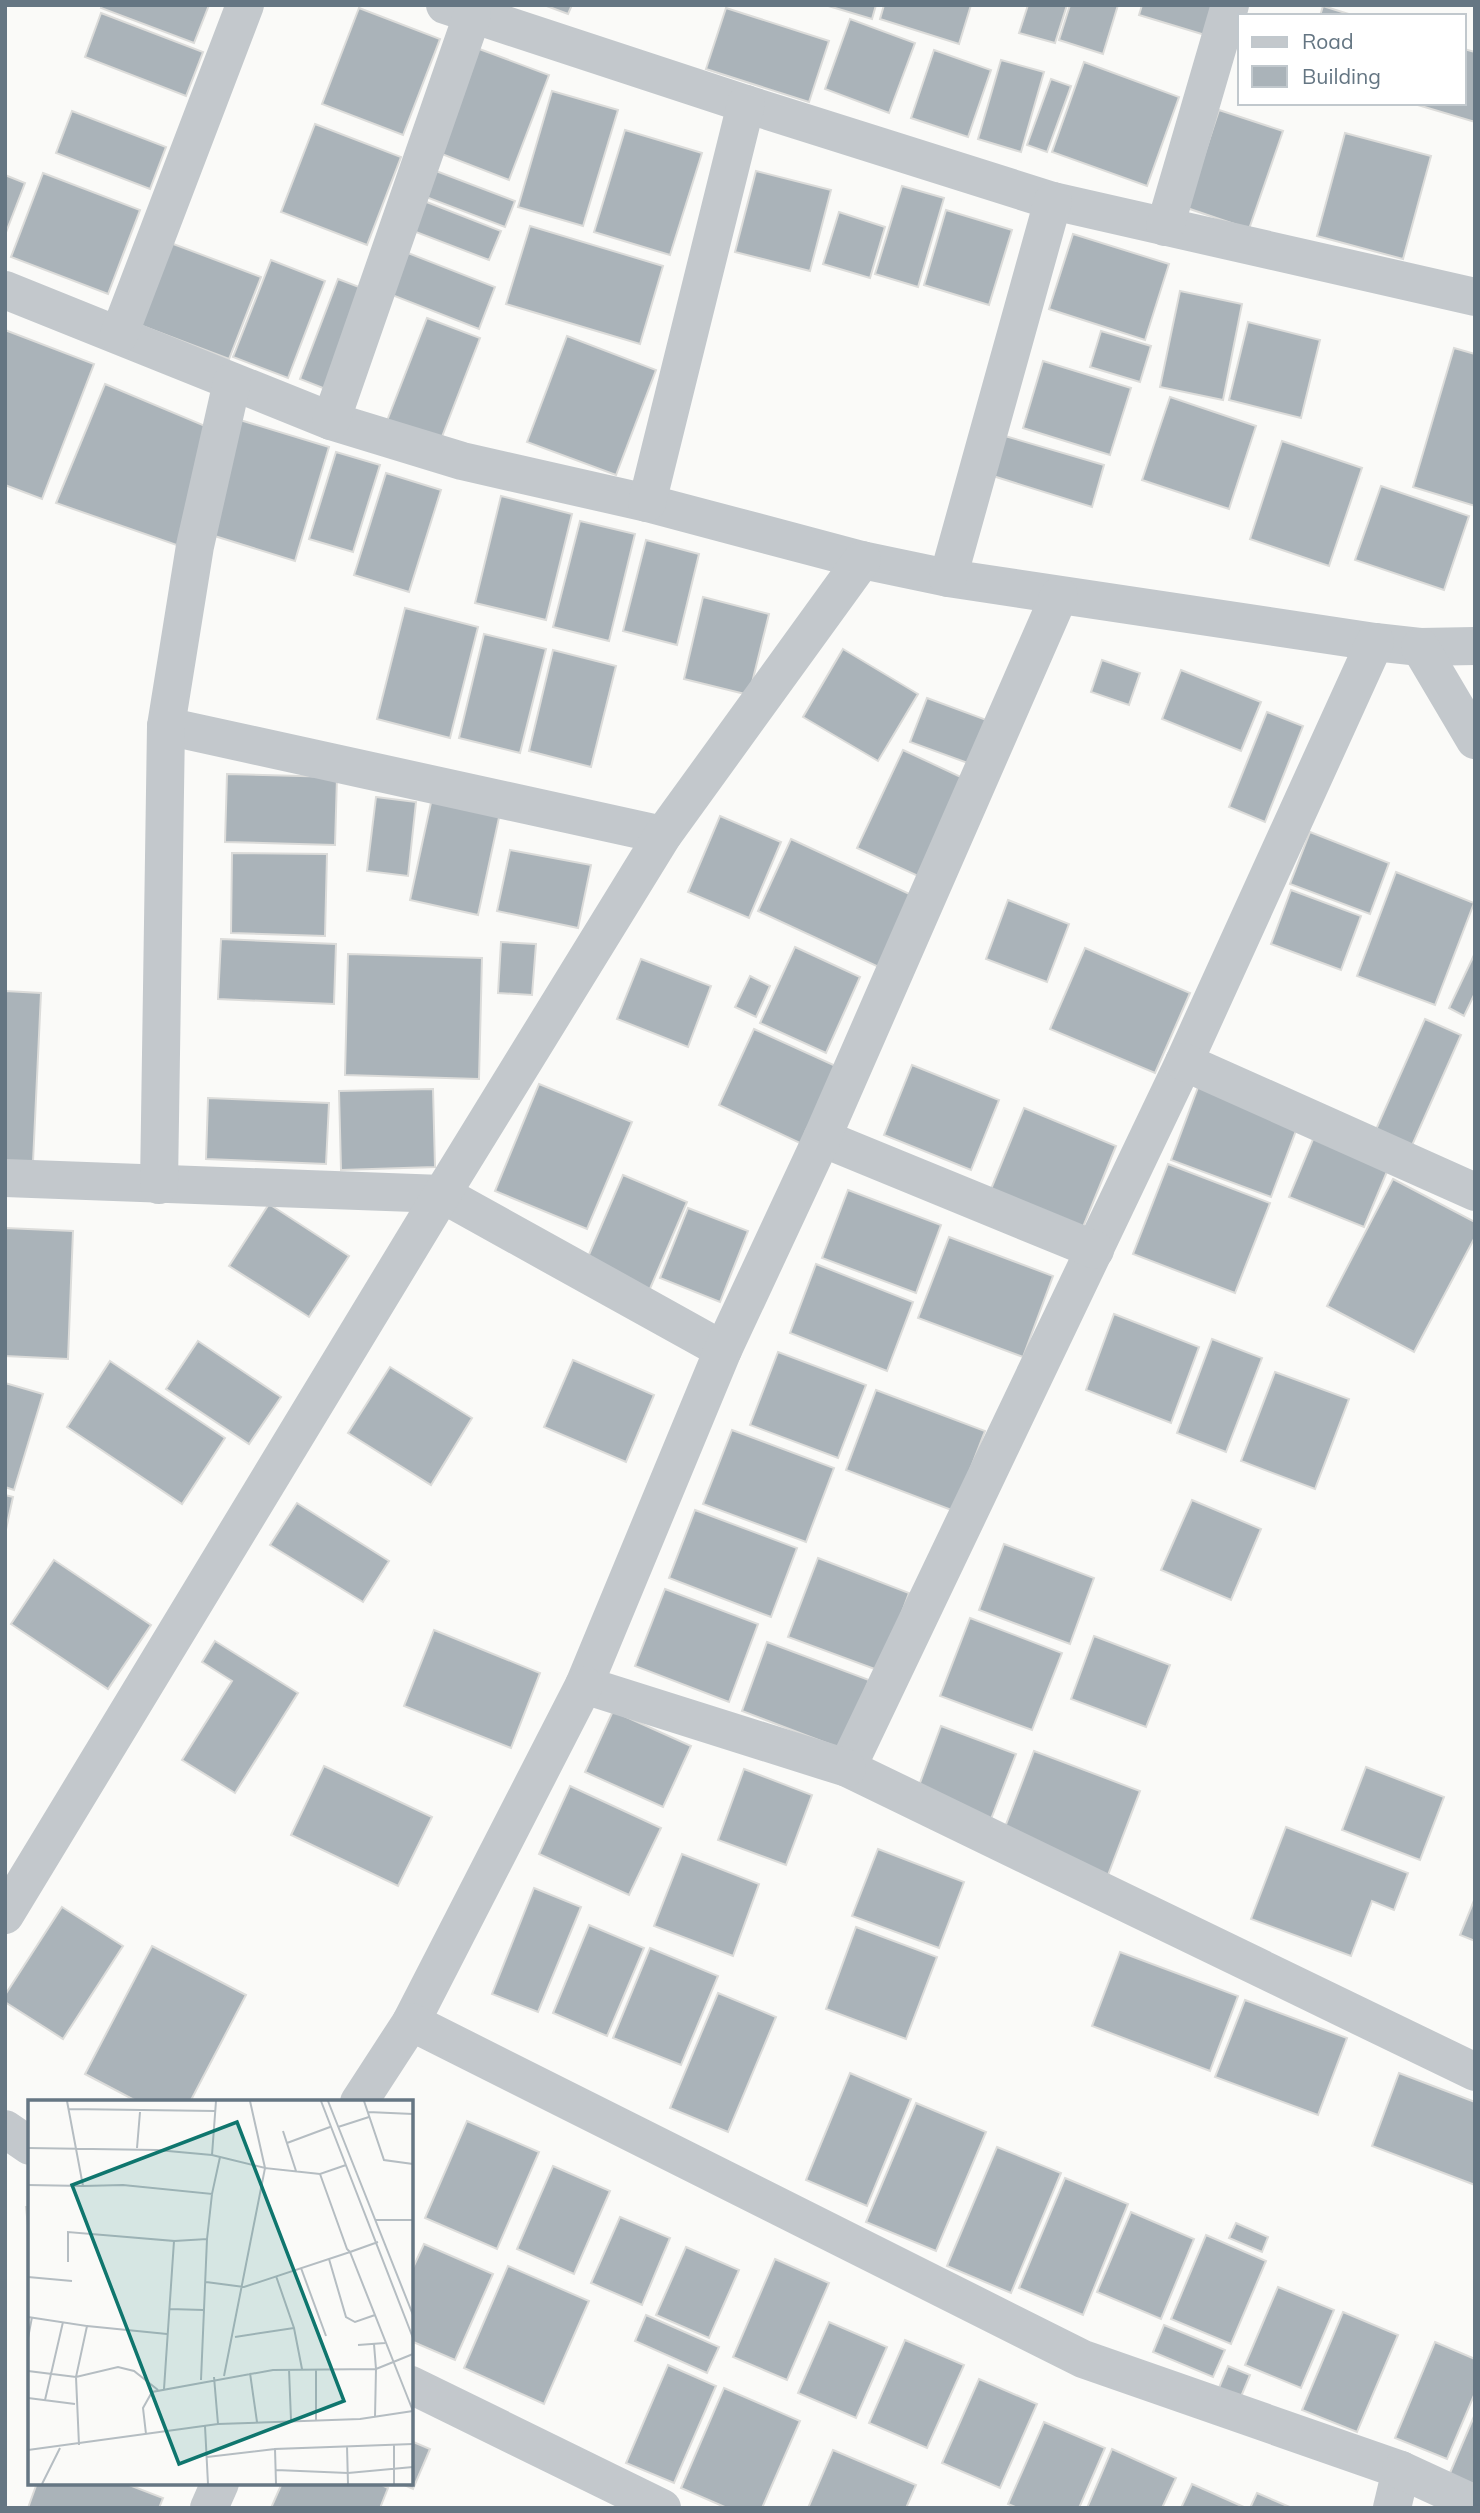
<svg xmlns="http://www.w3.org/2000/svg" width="1480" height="2513" viewBox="0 0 1480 2513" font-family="Mulish,sans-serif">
	<rect width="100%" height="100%" fill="#fafaf8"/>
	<g fill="#aab3b9" stroke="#dcdcda" stroke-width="2">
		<path d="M102,5H209L194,43L101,8Z"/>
		<path d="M544,5H572L568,14Z"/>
		<path d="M825,5H876L872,19Z"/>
		<path d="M884,5H971L959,44L880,19Z"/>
		<path d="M1028,5H1067L1055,43L1019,33Z"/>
		<path d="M1070,5H1118L1103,54L1059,40Z"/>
		<path d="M1142,5H1214L1205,35L1139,15Z"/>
		<path d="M1323,6L1355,16H1320Z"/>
		<path d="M359,8L440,39L403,135L322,104Z"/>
		<path d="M726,8L829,41L809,102L706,69Z"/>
		<path d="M101,13L203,52L186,96L85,57Z"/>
		<path d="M850,19L915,43L889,113L825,89Z"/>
		<path d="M474,47L549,75L509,180L434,151Z"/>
		<path d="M1464,49L1475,52V122L1411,103H1464Z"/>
		<path d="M934,50L991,70L968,137L911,118Z"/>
		<path d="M1001,60L1044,72L1021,152L978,139Z"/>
		<path d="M1084,62L1179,97L1147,186L1052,152Z"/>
		<path d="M1051,79L1071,86L1047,152L1027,145Z"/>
		<path d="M552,91L618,110L583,226L518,207Z"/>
		<path d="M1219,110L1283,131L1249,229L1187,208Z"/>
		<path d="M72,111L166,147L150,189L56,153Z"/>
		<path d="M315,124L401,157L367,245L281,212Z"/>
		<path d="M625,130L702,153L670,255L594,232Z"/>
		<path d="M1345,133L1431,156L1403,259L1317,236Z"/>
		<path d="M436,171L515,201L505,227L426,197Z"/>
		<path d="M756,171L831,190L810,271L735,252Z"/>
		<path d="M43,173L140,210L108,294L11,257Z"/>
		<path d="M5,175L25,183L5,235Z"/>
		<path d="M902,186L944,198L918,287L875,274Z"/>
		<path d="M419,199L501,231L489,260L408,229Z"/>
		<path d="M946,210L1012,230L989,305L924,285Z"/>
		<path d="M839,212L885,227L870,278L823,264Z"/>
		<path d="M530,226L663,266L640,344L506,304Z"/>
		<path d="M1073,234L1169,264L1145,340L1049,309Z"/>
		<path d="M160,239L261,277L229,359L129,321Z"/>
		<path d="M408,253L495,287L479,329L392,295Z"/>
		<path d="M271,260L325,281L288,378L233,357Z"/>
		<path d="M338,279L367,290L328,390L300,379Z"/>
		<path d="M1180,291L1242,304L1223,400L1160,387Z"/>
		<path d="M427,318L480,338L438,447L385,426Z"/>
		<path d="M1248,322L1320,340L1301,418L1229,400Z"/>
		<path d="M5,330L94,364L42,499L5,485Z"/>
		<path d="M1101,331L1151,346L1140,382L1090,367Z"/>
		<path d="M567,336L656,370L616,475L527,442Z"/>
		<path d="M1454,348L1475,354V506L1413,487Z"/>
		<path d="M1043,361L1131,388L1110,455L1023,428Z"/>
		<path d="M105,384L210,428L188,549L56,503Z"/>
		<path d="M1170,397L1256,426L1229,509L1142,480Z"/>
		<path d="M240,420L329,447L295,561L205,533Z"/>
		<path d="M1005,436L1104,465L1092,507L993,476Z"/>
		<path d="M1282,441L1362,468L1329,566L1250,539Z"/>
		<path d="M336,452L380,465L353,552L309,539Z"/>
		<path d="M386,473L441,490L409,592L354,575Z"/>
		<path d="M1381,486L1469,516L1444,590L1355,560Z"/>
		<path d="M501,496L572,514L546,620L475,603Z"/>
		<path d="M580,521L635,534L609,641L553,627Z"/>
		<path d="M646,540L699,554L677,645L623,631Z"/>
		<path d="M703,597L769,614L749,695L684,679Z"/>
		<path d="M405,608L478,627L450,738L377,719Z"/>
		<path d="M484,634L546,649L520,753L459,738Z"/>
		<path d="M843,649L918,694L878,761L803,717Z"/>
		<path d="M553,650L616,666L591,767L529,751Z"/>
		<path d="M1102,660L1140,673L1129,705L1091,692Z"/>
		<path d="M1181,670L1261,702L1241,751L1162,719Z"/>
		<path d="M927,698L992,722L976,766L910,742Z"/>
		<path d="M1267,712L1303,726L1265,822L1229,807Z"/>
		<path d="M903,750L963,778L918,876L857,848Z"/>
		<path d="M227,774L337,777L335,845L225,842Z"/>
		<path d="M376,797L416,802L408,876L367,871Z"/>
		<path d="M432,798L500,813L478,915L410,900Z"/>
		<path d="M720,816L781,842L749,918L688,892Z"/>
		<path d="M1310,832L1389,863L1370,914L1290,884Z"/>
		<path d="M791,839L916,897L883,969L758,911Z"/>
		<path d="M510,850L591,865L578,928L497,911Z"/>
		<path d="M232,853L327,854L325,936L231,933Z"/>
		<path d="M1396,872L1474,903L1435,1005L1357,976Z"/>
		<path d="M1291,890L1361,916L1341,970L1271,944Z"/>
		<path d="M1008,900L1069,924L1047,982L986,959Z"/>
		<path d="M221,939L336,944L334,1004L218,999Z"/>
		<path d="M501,942L536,944L532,995L498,993Z"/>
		<path d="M795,947L860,977L826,1053L760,1023Z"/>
		<path d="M1085,948L1190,993L1155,1073L1050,1029Z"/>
		<path d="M1475,953V993L1464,1016L1449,1008Z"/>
		<path d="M348,954L482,958L479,1079L345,1075Z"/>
		<path d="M641,959L711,986L688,1047L617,1019Z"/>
		<path d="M750,976L770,986L756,1017L735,1007Z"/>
		<path d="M5,991L41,993L33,1162L5,1161Z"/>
		<path d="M1425,1019L1461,1035L1410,1150L1374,1134Z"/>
		<path d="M754,1029L838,1067L802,1144L719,1105Z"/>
		<path d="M912,1065L999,1100L971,1170L884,1135Z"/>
		<path d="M1200,1082L1300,1120L1271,1197L1171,1160Z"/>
		<path d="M539,1084L632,1122L587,1229L495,1191Z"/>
		<path d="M433,1089L435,1167L341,1170L339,1091Z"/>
		<path d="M208,1098L329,1103L326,1164L206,1159Z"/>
		<path d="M1024,1108L1116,1146L1081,1232L989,1194Z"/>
		<path d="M1316,1132L1391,1162L1364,1227L1289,1197Z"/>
		<path d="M1168,1164L1270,1203L1235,1293L1133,1254Z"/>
		<path d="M623,1175L687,1202L649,1291L585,1264Z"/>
		<path d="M1393,1179L1475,1222V1237L1414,1352L1327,1306Z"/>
		<path d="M848,1190L941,1225L916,1293L822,1258Z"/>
		<path d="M269,1204L349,1256L309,1317L229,1266Z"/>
		<path d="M688,1208L748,1231L720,1302L660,1278Z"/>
		<path d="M5,1228L73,1231L68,1359L5,1356Z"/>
		<path d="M949,1237L1053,1276L1023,1357L918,1318Z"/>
		<path d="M816,1264L913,1302L887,1371L790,1333Z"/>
		<path d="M1114,1314L1199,1347L1171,1423L1086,1390Z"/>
		<path d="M1212,1339L1262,1358L1226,1452L1177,1433Z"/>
		<path d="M198,1341L281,1397L249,1444L166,1389Z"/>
		<path d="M778,1352L866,1385L838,1458L750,1425Z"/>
		<path d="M573,1360L654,1395L626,1462L544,1427Z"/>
		<path d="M110,1361L225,1438L182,1504L67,1427Z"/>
		<path d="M390,1367L472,1418L431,1485L348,1433Z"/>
		<path d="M1275,1372L1349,1399L1315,1489L1241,1461Z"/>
		<path d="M5,1383L43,1394L14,1490L5,1487Z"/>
		<path d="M876,1390L985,1431L954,1511L846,1470Z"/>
		<path d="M732,1430L834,1468L806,1542L703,1504Z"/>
		<path d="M5,1495L13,1497L5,1534Z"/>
		<path d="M1192,1500L1261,1529L1231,1600L1161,1570Z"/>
		<path d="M297,1503L389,1561L363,1602L270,1545Z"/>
		<path d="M695,1510L797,1548L771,1617L669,1578Z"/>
		<path d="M1004,1544L1094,1578L1070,1644L979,1610Z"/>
		<path d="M818,1558L909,1593L880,1671L788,1637Z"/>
		<path d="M54,1560L151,1625L108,1689L11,1624Z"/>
		<path d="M665,1589L758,1624L729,1702L635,1666Z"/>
		<path d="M970,1618L1062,1653L1032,1730L940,1696Z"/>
		<path d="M434,1630L540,1673L511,1748L404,1706Z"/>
		<path d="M1094,1636L1170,1665L1146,1727L1071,1699Z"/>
		<path d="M215,1641L298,1693L235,1793L182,1760L232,1681L202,1662Z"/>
		<path d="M767,1642L869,1680L842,1749L742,1711Z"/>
		<path d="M613,1711L691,1746L663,1807L585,1772Z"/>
		<path d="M941,1726L1016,1754L991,1819L917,1791Z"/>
		<path d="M1034,1751L1140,1791L1108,1875L1002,1835Z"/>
		<path d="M324,1766L432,1817L398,1886L291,1835Z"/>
		<path d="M1366,1767L1444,1797L1420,1860L1342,1830Z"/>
		<path d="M744,1769L812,1795L786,1865L718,1840Z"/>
		<path d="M570,1786L661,1828L629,1895L539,1854Z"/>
		<path d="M1286,1827L1408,1873L1394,1910L1372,1901L1351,1956L1251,1919Z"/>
		<path d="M878,1849L964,1882L939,1948L852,1916Z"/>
		<path d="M682,1854L759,1884L733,1956L654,1926Z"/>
		<path d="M534,1888L581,1907L538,2012L492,1994Z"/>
		<path d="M1475,1898V1941L1460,1935Z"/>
		<path d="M62,1907L123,1946L63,2039L5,2002V1995Z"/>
		<path d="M589,1925L644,1948L607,2036L553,2013Z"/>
		<path d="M856,1927L937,1957L906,2039L826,2009Z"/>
		<path d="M152,1946L246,1995L190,2102H138L85,2074Z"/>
		<path d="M650,1948L718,1976L681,2065L613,2038Z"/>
		<path d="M1120,1952L1238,1996L1210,2071L1092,2026Z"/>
		<path d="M718,1993L776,2017L728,2132L670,2108Z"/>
		<path d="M1245,2000L1347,2038L1318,2115L1215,2077Z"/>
		<path d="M850,2073L911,2099L867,2206L806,2180Z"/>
		<path d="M1399,2073L1475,2102V2185L1372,2146Z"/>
		<path d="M916,2103L986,2132L936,2251L866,2222Z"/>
		<path d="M467,2121L539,2152L497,2249L425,2218Z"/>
		<path d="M997,2147L1061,2173L1011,2293L947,2266Z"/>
		<path d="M553,2166L610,2191L574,2274L517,2249Z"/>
		<path d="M1065,2178L1128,2204L1083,2315L1019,2288Z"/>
		<path d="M26,2207H30V2244Z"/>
		<path d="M1131,2212L1194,2239L1161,2319L1097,2292Z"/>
		<path d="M620,2217L670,2238L642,2305L591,2283Z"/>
		<path d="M1236,2223L1268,2237L1262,2252L1229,2238Z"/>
		<path d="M1206,2235L1266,2261L1231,2344L1171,2319Z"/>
		<path d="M424,2244L493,2274L455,2360L411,2341V2272Z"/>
		<path d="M686,2247L739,2270L709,2338L656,2315Z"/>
		<path d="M775,2259L829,2283L787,2380L733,2357Z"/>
		<path d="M508,2266L589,2301L544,2404L464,2368Z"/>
		<path d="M1278,2287L1334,2310L1301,2388L1245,2365Z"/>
		<path d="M1343,2312L1398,2335L1357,2432L1302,2410Z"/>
		<path d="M646,2315L719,2347L707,2373L635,2341Z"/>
		<path d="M829,2322L887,2347L856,2418L798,2393Z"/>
		<path d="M1164,2325L1225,2350L1213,2377L1153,2352Z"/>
		<path d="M905,2340L964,2365L927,2448L869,2423Z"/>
		<path d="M1435,2342L1475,2359V2393L1447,2459L1395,2438Z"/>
		<path d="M668,2365L716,2386L674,2483L626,2463Z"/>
		<path d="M1228,2366L1250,2375L1233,2416L1211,2407Z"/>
		<path d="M979,2379L1037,2404L1000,2488L942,2463Z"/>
		<path d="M724,2388L800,2421L762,2508H727L681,2488Z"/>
		<path d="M1475,2414V2491L1447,2480Z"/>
		<path d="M1044,2422L1105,2448L1079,2508H1018L1008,2504Z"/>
		<path d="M411,2441L430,2449L413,2489L400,2483H411Z"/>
		<path d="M1112,2449L1176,2478L1162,2508H1087Z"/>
		<path d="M833,2450L916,2485L906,2508H808Z"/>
		<path d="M37,2483H124L163,2498L159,2508H28Z"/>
		<path d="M282,2483H378L388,2488L380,2508H271Z"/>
		<path d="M1192,2484L1246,2508H1181Z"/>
		<path d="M1257,2493L1292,2508H1250Z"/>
	</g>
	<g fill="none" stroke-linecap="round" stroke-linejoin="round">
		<g stroke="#c3c8cc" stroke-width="38">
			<path d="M445,5L746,104L1053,201L1475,297"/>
			<path d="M1165,227L1230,5"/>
			<path d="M5,290L331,421L462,461L647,503L862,560L948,578L1375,642L1420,647L1475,646"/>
			<path d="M119,335L245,5"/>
			<path d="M331,421L472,16"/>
			<path d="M647,503L746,104"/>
			<path d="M948,578L1053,201"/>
			<path d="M1375,642L1184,1062L847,1768L1475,2072"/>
			<path d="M1420,647L1475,740"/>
			<path d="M166,726L663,835"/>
			<path d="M1184,1062L1475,1192"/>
			<path d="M822,1138L1095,1250"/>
			<path d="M5,1178L442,1194L723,1350"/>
			<path d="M159,1185L166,726L195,546L232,382"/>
			<path d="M847,1768L584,1685L723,1350L822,1138L1059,596"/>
			<path d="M5,1915L442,1194L663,835L862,560"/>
			<path d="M411,2022L584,1685"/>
			<path d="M359,2102L411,2022L1083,2359L1401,2470L1392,2508"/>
			<path d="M5,2129L30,2146"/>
			<path d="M411,2385L662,2508"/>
			<path d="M1401,2470L1475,2504"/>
			<path d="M209,2508L220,2483"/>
		</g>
	</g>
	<g transform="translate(28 2100)">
		<rect width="385" height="385" fill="#fafaf8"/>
		<path fill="none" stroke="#b5bdc2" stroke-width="2" d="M39,1L55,86L95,85L184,94L192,57M293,1L385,238M300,1L385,215M336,1L356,60L385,64M41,9L187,11M340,12L385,14M310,27L341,17M255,31L268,71M259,43L302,27M0,48L129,50L184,55L237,68L222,1M109,48L112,12M184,55L188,1M292,74L319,149L322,152L350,142M0,85L55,86M348,120H385M179,139L184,94M146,141L179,139L173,280M301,159L318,217L327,222L347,215M40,162V132L146,141L136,289M273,168L298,236M248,176L266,228L274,269M0,177L44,181M178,182L216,187L322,152L385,311M141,209L176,210M0,217L59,226L48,277L51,345M59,226L139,234M207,237L266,228M0,238L4,217M346,244L348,269L385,254M330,245L357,243M261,269L263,320M288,269V320M0,271L48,277L90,267L106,271L130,290M222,273L229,322M196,276L237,68L292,74L318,65M186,277L190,324M0,298L47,304M17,300L35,222M177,326L180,384M118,334L115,308L124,292L245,270L348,269L347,317M366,345V384M319,346L320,384M0,350L190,324L332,319L385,311M179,357L247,349M248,370L320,373L385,367M14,384L32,348M248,384L247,349L385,344"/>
		<path fill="#0f766e" fill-opacity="0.15" stroke="#0f766e" stroke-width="3.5" d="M209,22L316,301L151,364L44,85Z"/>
		<rect width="385" height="385" fill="none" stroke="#657683" stroke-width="3.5"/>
	</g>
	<rect width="1480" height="2513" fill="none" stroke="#657683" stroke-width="14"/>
	<rect x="1238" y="14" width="228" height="91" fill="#ffffff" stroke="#c1c8cd" stroke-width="2"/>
	<rect x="1252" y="37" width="35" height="10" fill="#c3c8cc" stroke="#c1c8cd" stroke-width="2"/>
	<text x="1302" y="49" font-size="21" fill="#657683">Road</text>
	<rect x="1252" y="66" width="35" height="21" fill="#aab3b9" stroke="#c1c8cd" stroke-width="2"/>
	<text x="1302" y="84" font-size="21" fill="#657683">Building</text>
</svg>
